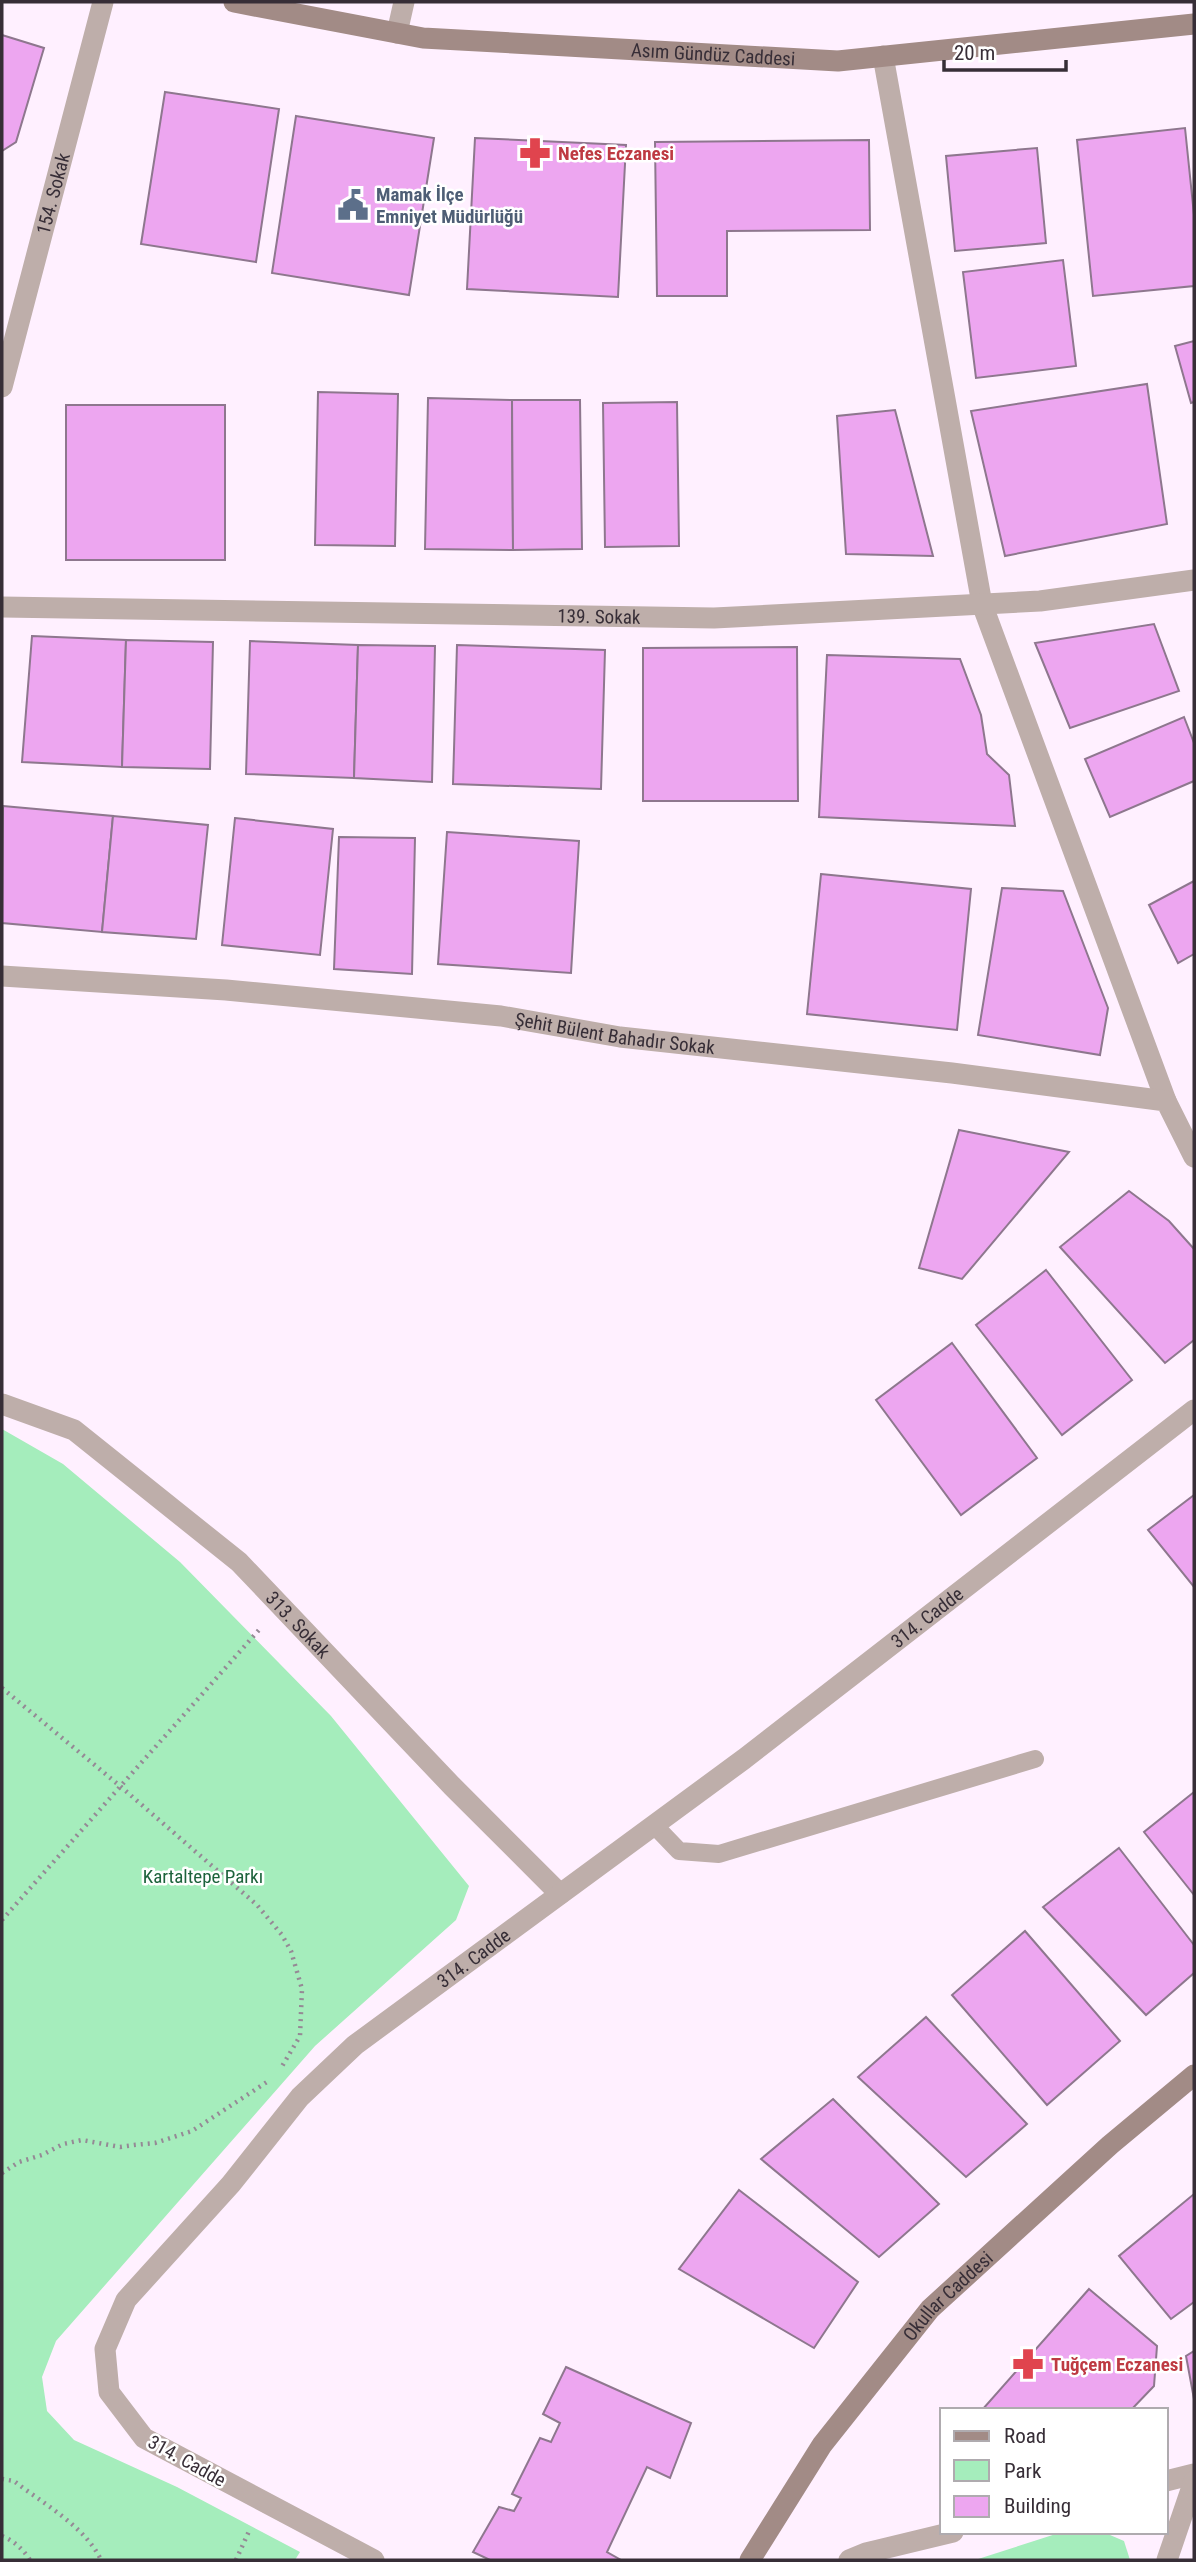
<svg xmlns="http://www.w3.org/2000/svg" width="1196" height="2562" viewBox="0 0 1196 2562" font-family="'Roboto Condensed',sans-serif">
	<rect width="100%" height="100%" fill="#fff0ff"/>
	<g fill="#a5edbc">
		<path d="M2,1429L63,1464L180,1562L331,1716L469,1886L456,1920L315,2046L56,2341L42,2377L47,2411L74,2440L177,2487L300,2552L295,2560H2Z"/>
		<path d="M1062,2532H1103L1124,2541L1130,2560H975Z"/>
	</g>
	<g fill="#eda6f0" stroke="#8e778e" stroke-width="2">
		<path d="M2,35L44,48L16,142L2,151Z"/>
		<path d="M165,92L279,109L256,262L141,244Z"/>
		<path d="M296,116L434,138L409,295L272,273Z"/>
		<path d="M1185,128L1194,215V286L1093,296L1077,140Z"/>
		<path d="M475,138L626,145L618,297L467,289Z"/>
		<path d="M869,140L870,230L727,231V296H657L655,142Z"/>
		<path d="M1037,148L1046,243L955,251L946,156Z"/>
		<path d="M1063,260L1076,366L976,378L963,272Z"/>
		<path d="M1194,341V402L1191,403L1175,346Z"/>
		<path d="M1147,384L1167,524L1005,556L971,411Z"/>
		<path d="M318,392L398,394L395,546L315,545Z"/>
		<path d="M428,398L512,400L513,550L425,549Z"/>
		<path d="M512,400H580L582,549L513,550Z"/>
		<path d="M677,402L679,546L605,547L603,403Z"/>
		<rect x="66" y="405" width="159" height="155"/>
		<path d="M895,410L933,556L846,554L837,416Z"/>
		<path d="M1154,624L1179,691L1070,728L1035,643Z"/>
		<path d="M32,636L126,640L122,767L22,762Z"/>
		<path d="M126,640L213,642L210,769L122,767Z"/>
		<path d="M250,641L358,645L354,778L246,774Z"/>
		<path d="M358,645L435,646L432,782L354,778Z"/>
		<path d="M457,645L605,650L601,789L453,784Z"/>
		<path d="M797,647L798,801H643V648Z"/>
		<path d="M827,655L960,659L981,715L987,754L1009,775L1015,826L819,817Z"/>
		<path d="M1184,717L1194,743V781L1110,817L1085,759Z"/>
		<path d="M3,806L113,816L102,932L2,923Z"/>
		<path d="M113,816L208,825L196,939L102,932Z"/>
		<path d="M235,818L333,829L320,955L222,945Z"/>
		<path d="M447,832L579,841L571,973L438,964Z"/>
		<path d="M339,837L415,838L412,974L334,969Z"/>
		<path d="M821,874L971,889L957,1030L807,1014Z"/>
		<path d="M1194,881V954L1178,963L1149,905Z"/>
		<path d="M1002,888L1063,891L1108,1008L1100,1055L978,1035Z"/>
		<path d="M959,1130L1069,1152L962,1279L919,1268Z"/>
		<path d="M1129,1191L1169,1221L1194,1249V1340L1165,1363L1060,1247Z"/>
		<path d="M1046,1270L1132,1380L1062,1435L976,1325Z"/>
		<path d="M952,1343L1037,1458L961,1515L876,1400Z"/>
		<path d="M1194,1495V1587L1148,1530Z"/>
		<path d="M1194,1792V1895L1144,1832Z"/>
		<path d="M1119,1848L1194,1945V1973L1146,2015L1043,1907Z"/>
		<path d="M1025,1931L1120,2041L1047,2105L952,1995Z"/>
		<path d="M926,2017L1027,2124L966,2177L858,2077Z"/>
		<path d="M833,2099L939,2204L879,2257L761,2159Z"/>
		<path d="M739,2190L858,2282L814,2348L679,2269Z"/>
		<path d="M1194,2194V2302L1171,2319L1119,2256Z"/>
		<path d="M1089,2289L1157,2346L1154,2386L1131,2410H982Z"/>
		<path d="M1194,2351V2399L1186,2356Z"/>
		<path d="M566,2367L691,2423L670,2478L647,2467L607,2552L621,2560H490L473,2552L499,2507L514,2511L521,2498L512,2494L540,2438L551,2442L560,2423L543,2414Z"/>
	</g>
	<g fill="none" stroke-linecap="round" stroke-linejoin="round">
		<g stroke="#958995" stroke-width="4.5" stroke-dasharray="2 5" stroke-linecap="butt">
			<path d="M2,1688L120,1786L257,1905L282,1935L291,1951L302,1989L300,2036L281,2068"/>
			<path d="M2,1920L259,1630"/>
			<path d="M2,2173L19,2162L42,2155L63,2144L82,2140L120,2147L134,2145L155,2143L192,2131L270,2080"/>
			<path d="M2,2479L14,2481C42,2503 85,2526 101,2560"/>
			<path d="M2,2536C14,2541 23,2549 30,2560"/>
			<path d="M236,2560L250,2529"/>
		</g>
		<path stroke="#beaeaa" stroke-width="18" d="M654,1825L679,1851L719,1854L1035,1759"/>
		<g stroke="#beaeaa" stroke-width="21">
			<path d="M397,33L404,2"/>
			<path d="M883,56L982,604L1166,1101"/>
			<path id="s1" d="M2,387L103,2"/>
			<path id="s2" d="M2,607L714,618L1040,601L1194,580"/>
			<path id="s3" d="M2,976L226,990L501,1016L620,1037L952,1073L1166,1101L1194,1157"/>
			<path id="s4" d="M2,1404L74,1430L239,1562L452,1786L560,1894"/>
			<path d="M1166,2481L1194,2474"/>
			<path id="s5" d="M374,2560L144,2438L109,2392L105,2349L126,2300L231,2184L300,2097L355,2045L744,1759L1194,1410"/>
			<path d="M849,2560L866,2553L953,2532"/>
			<path d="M1167,2560L1194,2481"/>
		</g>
		<g stroke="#a28b86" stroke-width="21">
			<path id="s6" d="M234,2L423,38L838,61L1194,24"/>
			<path id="s7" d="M750,2560L822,2445L930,2309L1110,2145L1194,2075"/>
		</g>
	</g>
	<defs>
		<symbol id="pharmacy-bare" viewBox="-9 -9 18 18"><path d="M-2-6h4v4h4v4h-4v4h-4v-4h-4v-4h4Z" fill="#e0444e" stroke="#fff" stroke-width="2.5" paint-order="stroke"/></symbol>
		<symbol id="civic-bare" viewBox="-9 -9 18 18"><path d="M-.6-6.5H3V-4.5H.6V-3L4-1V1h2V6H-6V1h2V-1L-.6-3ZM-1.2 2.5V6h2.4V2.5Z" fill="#5c6f8a" stroke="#fff" stroke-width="2.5" paint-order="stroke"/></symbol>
	</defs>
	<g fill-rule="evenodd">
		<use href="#pharmacy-bare" x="513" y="131" width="44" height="44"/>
		<use href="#civic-bare" x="331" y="183" width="44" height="44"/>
		<use href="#pharmacy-bare" x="1006" y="2342" width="44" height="44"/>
	</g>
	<g text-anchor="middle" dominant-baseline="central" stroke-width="5" stroke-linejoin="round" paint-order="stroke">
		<g font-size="19" fill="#372e37" stroke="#fff">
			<text stroke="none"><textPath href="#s6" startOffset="483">Asım Gündüz Caddesi</textPath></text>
			<text stroke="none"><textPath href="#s1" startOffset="200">154. Sokak</textPath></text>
			<text stroke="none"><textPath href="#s2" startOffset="597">139. Sokak</textPath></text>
			<text stroke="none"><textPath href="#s3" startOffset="616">Şehit Bülent Bahadır Sokak</textPath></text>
			<text stroke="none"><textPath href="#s5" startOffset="1472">314. Cadde</textPath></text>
			<text stroke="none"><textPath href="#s4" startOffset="374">313. Sokak</textPath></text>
			<text stroke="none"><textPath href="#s5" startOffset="905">314. Cadde</textPath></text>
			<text stroke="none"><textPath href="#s7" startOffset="331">Okullar Caddesi</textPath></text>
			<text transform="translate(187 2461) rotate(29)">314. Cadde</text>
		</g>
		<g font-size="19" font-weight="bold" fill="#be3a42" stroke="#fff" text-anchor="start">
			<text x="558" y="153">Nefes Eczanesi</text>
			<text x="1051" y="2364">Tuğçem Eczanesi</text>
		</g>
		<g font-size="19" font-weight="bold" fill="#4e5e75" stroke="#fff" text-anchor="start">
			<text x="376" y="194">Mamak İlçe<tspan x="376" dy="22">Emniyet Müdürlüğü</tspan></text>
		</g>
		<g font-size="19" fill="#1d633c" stroke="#fff">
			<text x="203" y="1876">Kartaltepe Parkı</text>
		</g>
	</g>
	<rect width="1196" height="2562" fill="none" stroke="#372e37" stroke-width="7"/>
	<rect x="940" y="2408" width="228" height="126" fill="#ffffff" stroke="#afabaf" stroke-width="2"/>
	<rect x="954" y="2431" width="35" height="10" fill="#a28b86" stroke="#afabaf" stroke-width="2"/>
	<text x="1004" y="2443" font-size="21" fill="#372e37">Road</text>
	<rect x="954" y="2460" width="35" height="21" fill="#a5edbc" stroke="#afabaf" stroke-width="2"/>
	<text x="1004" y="2478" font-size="21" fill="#372e37">Park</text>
	<rect x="954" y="2496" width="35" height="21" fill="#eda6f0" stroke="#afabaf" stroke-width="2"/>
	<text x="1004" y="2513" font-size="21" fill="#372e37">Building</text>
	<path d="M944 60v10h122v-10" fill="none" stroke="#372e37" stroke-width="3.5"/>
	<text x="954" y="60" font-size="21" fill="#372e37" stroke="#ffffff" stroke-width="5" paint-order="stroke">20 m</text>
</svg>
